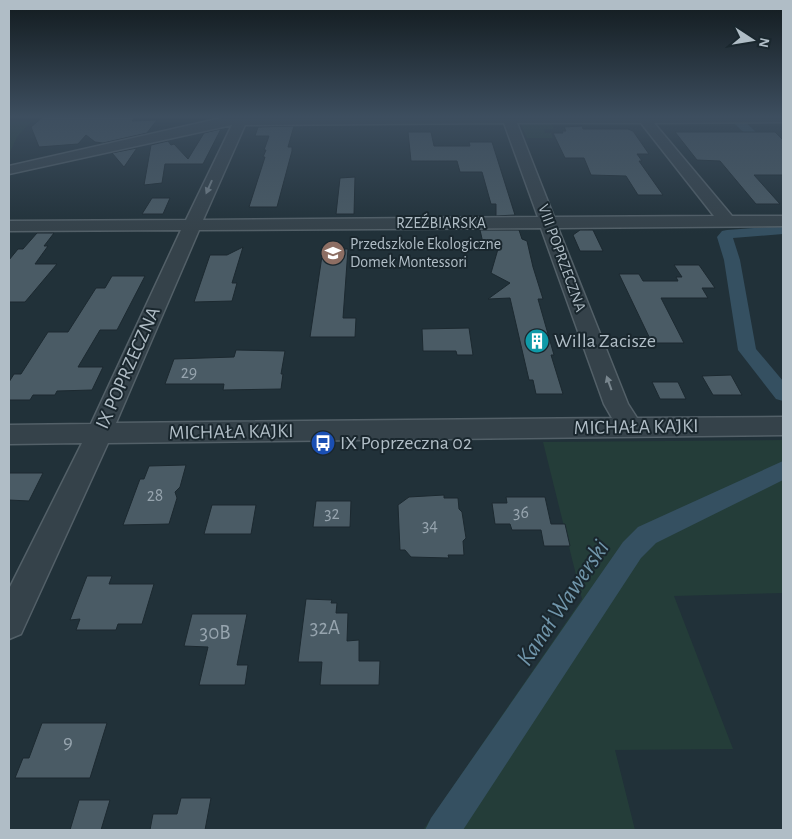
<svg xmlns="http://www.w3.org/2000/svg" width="792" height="839" viewBox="0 0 792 839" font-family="'Alegreya Sans',sans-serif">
	<rect width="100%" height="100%" fill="#213139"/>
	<g fill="#243d39">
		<path d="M9,122H31L17,137L10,152Z"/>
		<path d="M520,123H551L554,129H544L545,133H551L553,138H527Z"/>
		<path d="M783,440V593L674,596L733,749L615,750L635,830H423L582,599L543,442Z"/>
	</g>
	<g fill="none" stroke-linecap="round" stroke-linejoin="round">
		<g fill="#355061" fill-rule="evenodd">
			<path d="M738,118L742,119L783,157V168L779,167L734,123L732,121Z"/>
			<path d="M783,226V234L733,238L740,260L756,349L783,381V401L776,399L738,350L724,260L717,237L722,231L727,230Z"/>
			<path d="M783,461V480L656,543L641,558L463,830H425L431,818L623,542L638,527Z"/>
		</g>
	</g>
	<g fill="#4a5b65" stroke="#1c2930">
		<path d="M44,116H135L132,121L157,120L147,133L103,143L95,142L86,135L78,144L39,147L31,127Z"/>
		<path d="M294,126L288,147H292V151L277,207H249L265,157H263L266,150H264L269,136H255L258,127Z"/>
		<path d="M582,126L583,129H628L633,131L649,154H637L642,161H639L663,195H638L626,176L591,175L584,158H565L553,133H563L562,131H566L564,127Z"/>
		<path d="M221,129L203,164H165L162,183L144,185L151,145L168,141L171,145L174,144L188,159L204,133Z"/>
		<path d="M408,132H431L434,146H470L469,142H492L515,215L496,216V204H491L482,172H460L457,161H411Z"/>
		<path d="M675,132H775L783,140V175H754L780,204H756L720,161L697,160Z"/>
		<path d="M137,148L124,167L112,153Z"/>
		<path d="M355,177L354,214H336L340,178Z"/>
		<path d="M152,198H170L163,214H142Z"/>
		<path d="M480,230H519L522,239L527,241L533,267L543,299H538L554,355H551L563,394H536L533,380H529L510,298L488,299L510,283L491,273L498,249H488L486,243H483Z"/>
		<path d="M580,230H593L603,251H580L573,235Z"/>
		<path d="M37,233H54L44,246H48L35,264H57L25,302H9V260L18,249H23Z"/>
		<path d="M243,247L232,283H237L232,301L194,302L210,255H227Z"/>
		<path d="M323,249H348L343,318H356L355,337H310Z"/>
		<path d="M674,265H699L715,288H702L708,298H661L684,343H652L619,274H639L643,281H678L676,277H682Z"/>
		<path d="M112,276H145L117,330H100L78,367H103L92,390L57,391L55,395H33L30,400H9V382L14,374H21L48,332H68L96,288H105Z"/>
		<path d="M469,328L473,355H457L456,351H423L422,329Z"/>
		<path d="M236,350L285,351L281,374H283L281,389L223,390L224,384H165L174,359L234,357Z"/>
		<path d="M731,375L742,395H713L702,376Z"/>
		<path d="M652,382H678L686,399H660Z"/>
		<path d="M186,465L180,487L175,492L177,498L169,524L123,525L140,479H144L149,466Z"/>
		<path d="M9,473H43L29,501L9,500Z"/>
		<path d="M444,495V498H458L459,509L462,512L466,538L463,541L464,555H448L449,558L411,557L405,550H400L398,505L409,497Z"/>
		<path d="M506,497H545L551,524H565L570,546H544L541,530H512L510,524H495L492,503H507Z"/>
		<path d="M316,501H351L350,527H313Z"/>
		<path d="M212,505H256L251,534H204Z"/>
		<path d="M87,576H112L109,584H154L142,624H118L116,630H76L80,619L70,620Z"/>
		<path d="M306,599L332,600L331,603H337L336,613H348L347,641L359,640V661H380L379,685H320L322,662H298Z"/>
		<path d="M192,614H247L237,665H248L245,685H199L208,647L184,646Z"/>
		<path d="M42,723H107L90,778H15L23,758H29Z"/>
		<path d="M181,798H211L205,830H150L153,814H177Z"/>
		<path d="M79,800H110L101,830H70Z"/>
	</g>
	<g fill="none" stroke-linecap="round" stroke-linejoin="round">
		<defs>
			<path id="minor" d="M241,116H783V122L654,123L732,216H783V226L558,228L628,404L637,418L783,417V435L108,443L21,634L9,639V589L82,443L9,444V425L91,424L181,230L9,231V221L186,220L232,125L9,174V166L226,117ZM504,123L538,217L203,220L245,125ZM517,123H641L714,216L554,217ZM541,228L604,404L612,418L116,423L199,230Z"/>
		</defs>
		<use href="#minor" stroke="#536068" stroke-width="3"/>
		<use href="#minor" fill="#35424a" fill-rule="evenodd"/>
	</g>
	<defs><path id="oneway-solid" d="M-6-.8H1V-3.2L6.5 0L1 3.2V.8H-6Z" transform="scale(1.25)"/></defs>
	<g fill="#79868e">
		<use href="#oneway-solid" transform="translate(209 187) rotate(114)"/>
		<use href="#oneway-solid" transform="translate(609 383) rotate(-110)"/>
	</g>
	<linearGradient id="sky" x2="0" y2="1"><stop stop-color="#121b1f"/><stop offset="0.5" stop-color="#3d4e5f"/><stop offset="1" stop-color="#3d4e5f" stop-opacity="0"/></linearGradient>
	<rect width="792" height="233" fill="url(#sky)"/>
	<defs>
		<symbol id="school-disc" viewBox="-11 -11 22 22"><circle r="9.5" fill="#8d6e63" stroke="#1a272e"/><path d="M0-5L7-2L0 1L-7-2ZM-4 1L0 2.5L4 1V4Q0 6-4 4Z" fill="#fff"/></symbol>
		<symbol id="building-disc" viewBox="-11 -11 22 22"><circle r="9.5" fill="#0f9aa8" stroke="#1a272e"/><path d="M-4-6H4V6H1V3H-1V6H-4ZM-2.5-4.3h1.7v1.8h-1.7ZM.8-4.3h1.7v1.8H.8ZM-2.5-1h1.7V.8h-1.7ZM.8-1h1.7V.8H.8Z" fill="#fff"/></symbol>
		<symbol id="bus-disc" viewBox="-11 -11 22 22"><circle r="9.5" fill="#1a4fb4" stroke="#1a272e"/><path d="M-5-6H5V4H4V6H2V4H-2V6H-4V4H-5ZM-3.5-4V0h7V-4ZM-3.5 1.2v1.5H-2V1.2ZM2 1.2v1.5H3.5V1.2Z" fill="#fff"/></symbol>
	</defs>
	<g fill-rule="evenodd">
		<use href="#school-disc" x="319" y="239" width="28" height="28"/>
		<use href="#building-disc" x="523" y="327" width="28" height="28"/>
		<use href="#bus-disc" x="309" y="429" width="28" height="28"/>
	</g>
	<g text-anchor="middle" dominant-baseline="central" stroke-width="4" stroke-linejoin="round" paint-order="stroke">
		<g font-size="16" fill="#b0bdc6" stroke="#1a272e">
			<text x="441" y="223">RZEŹBIARSKA</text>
			<text transform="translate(562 258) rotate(70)">VIII POPRZECZNA</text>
		</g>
		<g font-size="16" fill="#b0bdc6" stroke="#1a272e" text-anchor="start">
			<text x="350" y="244">Przedszkole Ekologiczne<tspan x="350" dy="18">Domek Montessori</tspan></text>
		</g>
		<g font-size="18" fill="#96a4ae">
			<text x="189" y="373">29</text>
			<text x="155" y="496">28</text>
			<text x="521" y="513">36</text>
			<text x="332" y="514">32</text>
			<text x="430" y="526">34</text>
		</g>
		<g font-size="20" fill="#b0bdc6" stroke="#1a272e" text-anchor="start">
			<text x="554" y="341">Willa Zacisze</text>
			<text x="340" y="443">IX Poprzeczna 02</text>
		</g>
		<g font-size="20" fill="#b0bdc6" stroke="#1a272e">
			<text transform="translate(128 368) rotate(-66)">IX POPRZECZNA</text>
			<text transform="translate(636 427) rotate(-1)">MICHAŁA KAJKI</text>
			<text transform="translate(231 432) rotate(-1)">MICHAŁA KAJKI</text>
		</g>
		<g font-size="21" fill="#96a4ae">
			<text x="325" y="627">32A</text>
			<text x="215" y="632">30B</text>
			<text x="68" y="741">9</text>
		</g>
		<g font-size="25" font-style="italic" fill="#7095aa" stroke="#1a272e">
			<text transform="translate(563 603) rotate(-56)">Kanał Wawerski</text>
		</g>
	</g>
	<rect width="792" height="839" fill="none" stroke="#b0bdc6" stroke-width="20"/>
	<g transform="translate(752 40) rotate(102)" stroke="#1a272e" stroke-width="4" paint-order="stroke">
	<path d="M0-4L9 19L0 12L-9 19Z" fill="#b0bdc6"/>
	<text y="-8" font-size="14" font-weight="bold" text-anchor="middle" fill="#b0bdc6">N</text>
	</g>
</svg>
